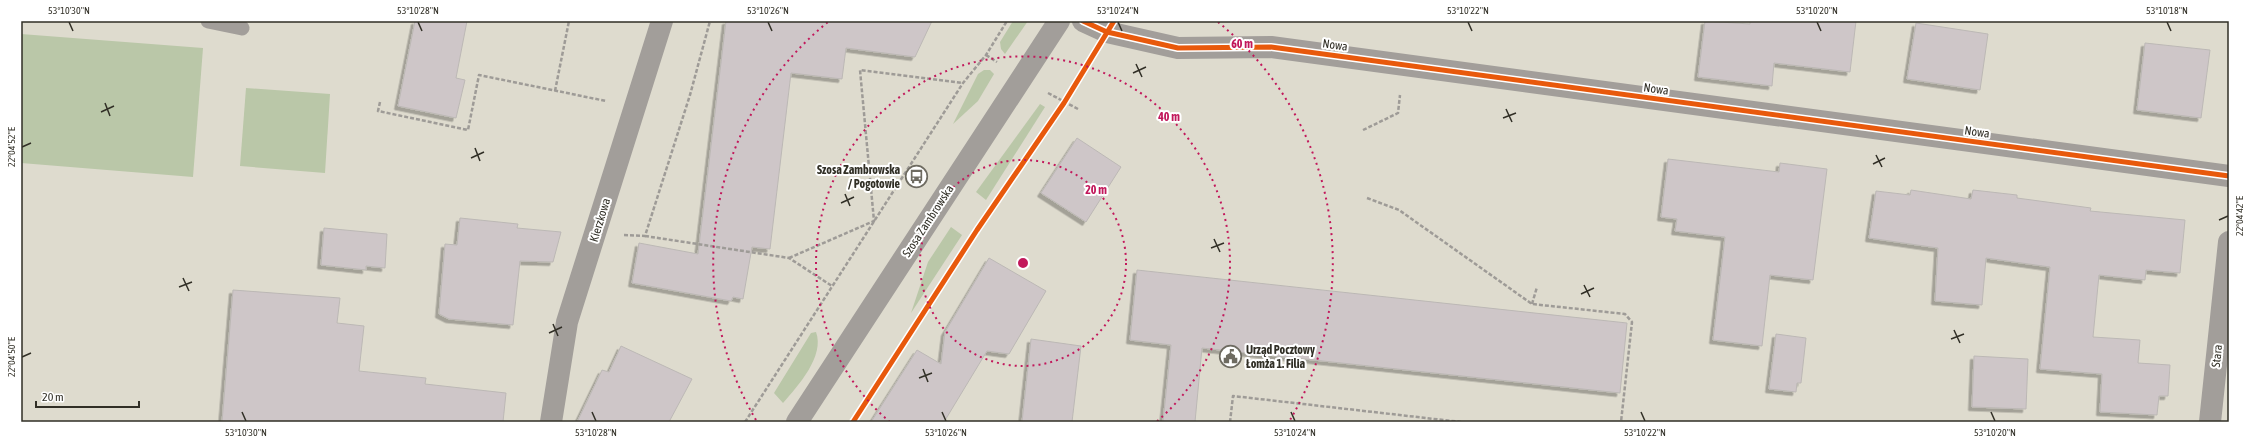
<svg xmlns="http://www.w3.org/2000/svg" width="2250" height="443" viewBox="0 0 2250 443" font-family="'Asap Condensed',sans-serif">
	<defs>
		<filter id="shadow"><feDropShadow dx="-3.5" dy="3.5" stdDeviation="0" flood-color="#0004"/></filter>
	</defs>
	<rect width="100%" height="100%" fill="#dedbce"/>
	<g fill="#bac7a8">
		<path d="M1013,21H1028L1005,54L1001,49L1000,42Z"/>
		<path d="M21,34L203,48L193,177L21,163Z"/>
		<path d="M984,70H990L994,74L978,101L953,124L978,74Z"/>
		<path d="M246,88L330,94L325,173L240,166Z"/>
		<path d="M1040,104L1045,107L986,200L976,192Z"/>
		<path d="M951,227L962,235L911,313L928,262Z"/>
		<path d="M816,332C825,356 798,386 783,403L774,393L811,333Z"/>
	</g>
	<g fill="#cec6c8" stroke="#bcb8b5" filter="url(#shadow)">
		<path d="M415,21H467L456,78L465,80L456,118L398,106Z"/>
		<path d="M726,21H932L915,57L846,48L842,79L791,73L770,249L752,247L743,299L733,297L731,301L632,283L639,243L698,254Z"/>
		<path d="M1705,21L1750,24V21H1856L1850,72L1774,63L1772,86L1698,77Z"/>
		<path d="M1916,23L1988,34L1980,90L1907,79Z"/>
		<path d="M2145,43L2210,50L2201,118L2137,110Z"/>
		<path d="M1077,138L1121,167L1086,222L1041,193Z"/>
		<path d="M1668,159L1779,172L1780,163L1827,169L1813,280L1770,275L1762,346L1713,340L1725,237L1675,231L1677,219L1661,217Z"/>
		<path d="M1911,190L1971,199L1973,190L2017,195V198L2091,208L2090,211L2185,220L2180,273L2146,270L2145,280L2099,275L2093,337L2140,340L2138,363L2170,365L2168,396H2159L2157,415L2100,412L2102,374L2040,369L2050,267L1986,258L1982,305L1935,301L1938,248L1869,238L1876,191L1910,195Z"/>
		<path d="M460,218L518,224L517,228L561,232L553,262L520,261L513,325L449,319L439,314L445,244L457,245Z"/>
		<path d="M324,228L387,234L385,268L366,266V270L321,265Z"/>
		<path d="M989,258L1046,291L1009,354L987,351L944,422H871L917,350L941,364L945,332Z"/>
		<path d="M1137,270L1627,323L1620,393L1202,348L1195,422H1163L1171,345L1130,340Z"/>
		<path d="M233,290L340,298L337,323L364,326L359,371L426,378L425,384L506,393L503,422H222Z"/>
		<path d="M1776,334L1806,338L1801,383H1797L1796,392L1769,389Z"/>
		<path d="M1031,339L1081,346L1072,422H1022Z"/>
		<path d="M621,346L692,379L669,422H577L602,370L609,372Z"/>
		<path d="M1974,356L2028,359L2026,409L1972,407Z"/>
	</g>
	<g fill="none" stroke-linecap="round" stroke-linejoin="round">
		<g stroke="#9e9b97" stroke-width="2.5" stroke-dasharray="4 2" stroke-linecap="butt">
			<path d="M986,55L997,62"/>
			<path d="M555,91L569,21"/>
			<path d="M1048,93L1078,109"/>
			<path d="M380,102L378,111L468,130L479,75L606,101"/>
			<path d="M1363,130L1398,113L1400,95"/>
			<path d="M1367,198L1399,210L1532,304L1625,314L1632,322L1621,422"/>
			<path d="M624,235L645,236L690,95L710,21"/>
			<path d="M645,236L789,258L832,286"/>
			<path d="M789,258L874,221L860,70L963,83"/>
			<path d="M1532,304L1537,287"/>
			<path d="M745,422L963,83L986,55L1007,21"/>
			<path d="M1230,422L1233,396L1461,422"/>
		</g>
		<path stroke="#a29e9a" stroke-width="15" d="M208,21L242,28"/>
		<g stroke="#a29e9a" stroke-width="22">
			<path d="M1083,21L1107,32L1178,48L1271,47L2229,176"/>
			<path d="M551,422L567,322L662,21"/>
			<path d="M2210,422L2229,242"/>
		</g>
		<path stroke="#a29e9a" stroke-width="22" d="M797,422L1059,21"/>
		<defs>
			<g id="cycleway">
				<path d="M1083,21L1107,32L1178,48L1271,47L2229,176"/>
				<path d="M853,422L977,230L1064,103L1114,21"/>
			</g>
		</defs>
		<use href="#cycleway" stroke="#fff" stroke-width="8"/>
		<use href="#cycleway" stroke="#e8590c" stroke-width="5"/>
	</g>
	<path fill="none" stroke="#312f26" stroke-width="1.5" d="M69,22L73,31M418,22L422,31M768,22L772,31M1118,22L1122,31M1468,22L1472,31M1817,22L1821,31M2167,22L2171,31M1136,64L1142,77M1133,73L1146,67M105,103L110,116M1506,109L1512,122M101,112L114,106M1503,118L1516,113M22,147L31,143M475,148L480,161M1876,155L1882,167M471,158L484,152M1873,164L1885,158M845,194L850,206M841,203L854,197M2219,220L2228,216M1214,239L1220,252M1211,248L1224,243M183,278L189,291M1584,285L1590,297M179,287L192,282M1581,294L1594,288M553,324L558,336M1954,330L1960,343M549,333L562,327M1951,339L1964,334M22,357L31,353M923,369L928,382M919,378L932,373M242,412L246,421M592,412L596,421M942,412L946,421M1291,412L1295,421M1641,412L1645,421M1991,412L1995,421"/>
	<g fill="none" stroke="#c2185b" stroke-width="2" stroke-dasharray="2 4">
		<circle cx="1023" cy="263" r="103"/>
		<path d="M890 422A207 207 0 1 1 1156 422"/>
		<path d="M756 420A310 310 0 0 1 828 22M1218 22A310 310 0 0 1 1290 420"/>
	</g>
	<defs>
		<symbol id="bus-ring" viewBox="-11 -11 22 22"><circle r="9.5" fill="#fff" stroke="#6e6b61" stroke-width="1.5"/><path d="M-5-6H5V4H4V6H2V4H-2V6H-4V4H-5ZM-3.5-4V0h7V-4ZM-3.5 1.2v1.5H-2V1.2ZM2 1.2v1.5H3.5V1.2Z" fill="#6e6b61"/></symbol>
		<symbol id="civic-ring" viewBox="-11 -11 22 22"><circle r="9.5" fill="#fff" stroke="#6e6b61" stroke-width="1.5"/><path d="M-.6-6.5H3V-4.5H.6V-3L4-1V1h2V6H-6V1h2V-1L-.6-3ZM-1.2 2.5V6h2.4V2.5Z" fill="#6e6b61"/></symbol>
	</defs>
	<g fill-rule="evenodd">
		<use href="#bus-ring" x="904" y="164" width="25" height="25"/>
		<use href="#civic-ring" x="1218" y="344" width="25" height="25"/>
	</g>
	<g text-anchor="middle" dominant-baseline="central" stroke-width="4" stroke-linejoin="round" paint-order="stroke">
		<g font-size="12" fill="#312f26" stroke="#fff">
			<text transform="translate(1335 45) rotate(8)">Nowa</text>
			<text transform="translate(1656 89) rotate(8)">Nowa</text>
			<text transform="translate(1977 132) rotate(8)">Nowa</text>
			<text transform="translate(600 220) rotate(-73)">Kierzkowa</text>
			<text transform="translate(928 221) rotate(-57)">Szosa Zambrowska</text>
			<text transform="translate(2217 356) rotate(-84)">Stara</text>
		</g>
		<g font-size="12" font-weight="bold" fill="#312f26" stroke="#fff" text-anchor="end">
			<text x="900" y="170">Szosa Zambrowska<tspan x="900" dy="14">/ Pogotowie</tspan></text>
			<text x="1246" y="350" text-anchor="start">Urząd Pocztowy<tspan x="1246" dy="14">Łomża 1. Filia</tspan></text>
		</g>
	</g>
	<circle cx="1023" cy="263" r="6" fill="#c2185b" stroke="#fff" stroke-width="2"/>
	<g font-size="12" text-anchor="middle" font-weight="bold" fill="#c2185b" stroke="#fff" stroke-width="4" stroke-linejoin="round" paint-order="stroke">
		<text x="1242" y="48">60 m</text>
		<text x="1169" y="121">40 m</text>
		<text x="1096" y="194">20 m</text>
	</g>
	<rect width="2250" height="443" fill="none" stroke="#ffffff" stroke-width="44"/>
	<path d="M36 401v6h103v-6" fill="none" stroke="#312f26" stroke-width="2"/>
	<text x="42" y="401" font-size="12" fill="#312f26" stroke="#ffffff" stroke-width="3" paint-order="stroke">20 m</text>
	<rect x="22" y="22" width="2206" height="399" fill="none" stroke="#312f26" stroke-width="1.5"/>
	<g font-size="10" text-anchor="middle" fill="#312f26">
		<text x="69" y="14">53°10'30"N</text>
		<text x="418" y="14">53°10'28"N</text>
		<text x="768" y="14">53°10'26"N</text>
		<text x="1118" y="14">53°10'24"N</text>
		<text x="1468" y="14">53°10'22"N</text>
		<text x="1817" y="14">53°10'20"N</text>
		<text x="2167" y="14">53°10'18"N</text>
		<text transform="translate(11 147) rotate(-90)" y="4">22°04'52"E</text>
		<text transform="translate(2239 216) rotate(-90)" y="4">22°04'42"E</text>
		<text transform="translate(11 357) rotate(-90)" y="4">22°04'50"E</text>
		<text x="246" y="436">53°10'30"N</text>
		<text x="596" y="436">53°10'28"N</text>
		<text x="946" y="436">53°10'26"N</text>
		<text x="1295" y="436">53°10'24"N</text>
		<text x="1645" y="436">53°10'22"N</text>
		<text x="1995" y="436">53°10'20"N</text>
	</g>
</svg>
